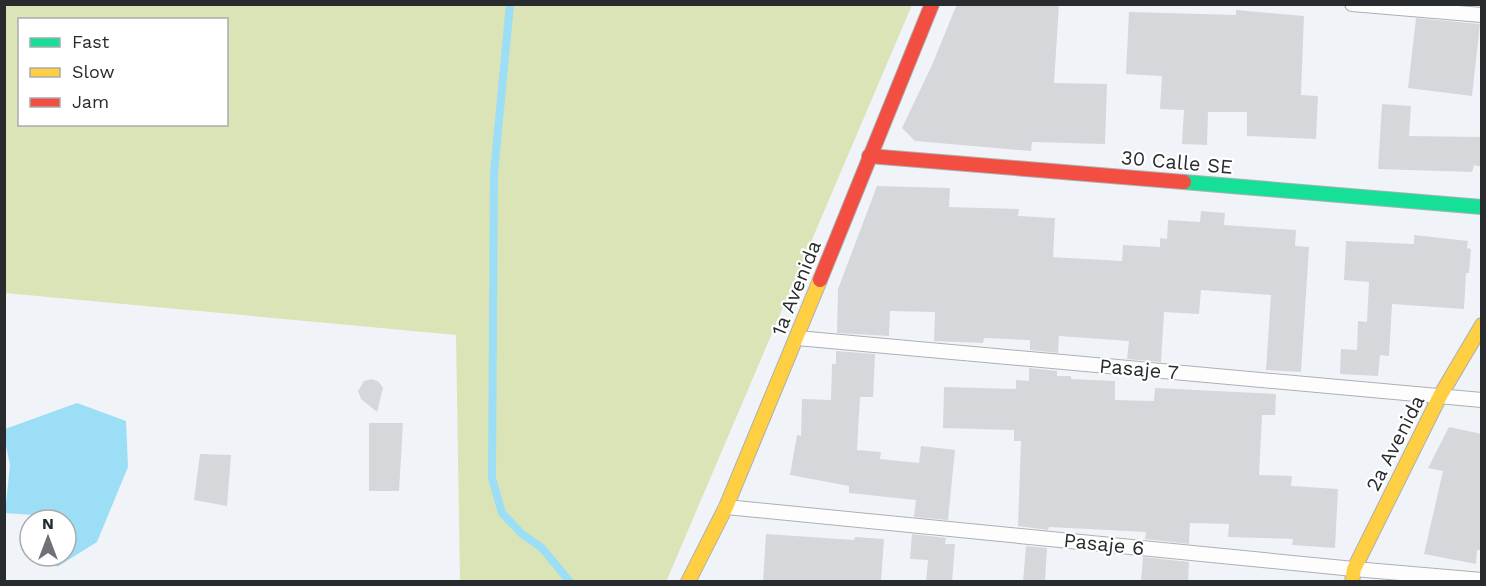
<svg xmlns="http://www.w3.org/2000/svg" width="1486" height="586" viewBox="0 0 1486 586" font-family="'Work Sans',sans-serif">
	<rect width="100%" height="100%" fill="#f0f4f9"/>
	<path fill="#dbe4b7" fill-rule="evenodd" d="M4,5L5,4L912,5L666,582L460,581L456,335L5,293ZM20,20H226V124H20Z"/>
	<path fill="#9bdef6" d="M77,403L126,421L128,467L97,542L57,567L55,556H66V520H49L48,516L5,513L10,465L5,441V429Z"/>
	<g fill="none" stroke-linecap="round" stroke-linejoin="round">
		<path stroke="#9bdef6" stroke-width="8" d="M510,4L494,173L492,478L502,513L522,534L542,548L570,582"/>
	</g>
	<g fill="#d5d7db">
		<path d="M957,4H1059L1054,83L1107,84L1105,144L1032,142L1031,151L915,141L902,128L932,65Z"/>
		<path d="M1236,10L1304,16L1301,95L1318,96L1316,139L1247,136V112H1208L1207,145L1182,144L1184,110L1160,109L1162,76L1126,74L1129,12L1236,15Z"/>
		<path d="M1416,18L1480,24L1472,96L1408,88Z"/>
		<path d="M1382,104L1411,106L1409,136L1482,137V167L1474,165L1472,172L1378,169Z"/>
		<path d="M877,186L950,188L949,207L1019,209L1018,216L1055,218L1053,257L1122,261L1123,245L1160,247V238L1167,239L1168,220L1200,222L1201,211L1225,213L1224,225L1296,230L1295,246L1309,247L1301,372L1266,370L1271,295L1201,290L1199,314L1164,312L1161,362L1127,359L1129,341L1059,336L1058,353L1030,350V340L984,338L983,343L934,341L935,312L890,311L889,336L837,333L838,289Z"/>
		<path d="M1414,235L1468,241L1467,248L1471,249L1469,273H1466L1464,309L1392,304L1389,356L1380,355L1378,376L1340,374L1341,349L1357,350L1358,321L1367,322L1369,282L1344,280L1346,241L1414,244Z"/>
		<path d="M836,351L875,354L873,397H860L857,450L881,452L880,459L919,463L921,446L955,450L948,520L914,517L916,500L849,493V486L790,475L797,435L801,436L802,399L831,400L832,364H836Z"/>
		<path d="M1029,368L1057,371V376H1071V379L1115,381V400L1154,401L1155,388L1276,394L1275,415H1262L1259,475L1292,476L1291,486L1338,489L1335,548L1292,545L1293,539L1228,537L1229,524L1190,523L1189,544L1145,539L1146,532L1049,527L1048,530L1018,526L1021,441H1014V430L943,428L944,387L1016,389V380L1029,381Z"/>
		<path d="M372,379L379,382L383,388L377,412L361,399L358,391L364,381Z"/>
		<path d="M369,423H403L399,491H369Z"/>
		<path d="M1449,427L1482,434V550H1477L1476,564L1424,554L1443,471L1428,468Z"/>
		<path d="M200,454L231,455L227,506L194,500Z"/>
		<path d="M766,534L854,540L855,537L884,539L881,582H763Z"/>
		<path d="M912,534L946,538L945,544H955L952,582H926L928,560L910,559Z"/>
		<path d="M1026,546L1047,548L1045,582H1023Z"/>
		<path d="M1143,557L1189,562L1188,582H1141Z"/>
	</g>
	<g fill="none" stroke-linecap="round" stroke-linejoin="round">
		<defs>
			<g id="lane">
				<path d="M1352,4L1482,15"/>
				<path d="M797,338L1482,400"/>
				<path d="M726,507L1354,569L1482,580"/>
			</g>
			<path id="fast" d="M1184,182L1482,207"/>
			<g id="slow">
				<path d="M688,582L726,507L820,280"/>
				<path d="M1352,582L1354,569L1440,396L1482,325"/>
			</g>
			<g id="jam">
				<path d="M869,156L1184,182"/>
				<path d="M820,280L932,4"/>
			</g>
		</defs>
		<use href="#lane" stroke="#acb0b3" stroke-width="16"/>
		<use href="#fast" stroke="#acb0b3" stroke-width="16"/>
		<use href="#slow" stroke="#acb0b3" stroke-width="16"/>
		<use href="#jam" stroke="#acb0b3" stroke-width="16"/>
		<use href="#lane" stroke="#fdfdfe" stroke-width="14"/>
		<use href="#fast" stroke="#16e098" stroke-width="14"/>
		<use href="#slow" stroke="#ffcf43" stroke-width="14"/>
		<use href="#jam" stroke="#f24e42" stroke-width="14"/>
	</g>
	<g text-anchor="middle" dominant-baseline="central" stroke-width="4.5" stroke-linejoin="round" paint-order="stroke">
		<g font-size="20" fill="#292c2f" stroke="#fff">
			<text transform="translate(1177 162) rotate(5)">30 Calle SE</text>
			<text transform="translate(796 288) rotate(-68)">1a Avenida</text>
			<text transform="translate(1139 369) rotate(5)">Pasaje 7</text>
			<text transform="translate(1395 443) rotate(-63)">2a Avenida</text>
			<text transform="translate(1104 544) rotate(6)">Pasaje 6</text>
		</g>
	</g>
	<rect width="1486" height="586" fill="none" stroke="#292c2f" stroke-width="12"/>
	<rect x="18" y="18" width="210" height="108" fill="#ffffff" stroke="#a9abac" stroke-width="1.5"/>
	<rect x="30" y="38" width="30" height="9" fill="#16e098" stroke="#a9abac" stroke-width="1.5"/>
	<text x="72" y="48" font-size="18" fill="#292c2f">Fast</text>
	<rect x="30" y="68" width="30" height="9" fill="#ffcf43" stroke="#a9abac" stroke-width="1.5"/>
	<text x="72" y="78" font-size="18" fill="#292c2f">Slow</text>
	<rect x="30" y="98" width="30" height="9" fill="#f24e42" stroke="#a9abac" stroke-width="1.5"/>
	<text x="72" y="108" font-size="18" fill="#292c2f">Jam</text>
	<g transform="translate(48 538)"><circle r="28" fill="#ffffff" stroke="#a9abac" stroke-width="1.5"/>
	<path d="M0-4.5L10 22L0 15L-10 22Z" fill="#6f7276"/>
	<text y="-9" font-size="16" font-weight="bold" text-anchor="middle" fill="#292c2f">N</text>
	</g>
</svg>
